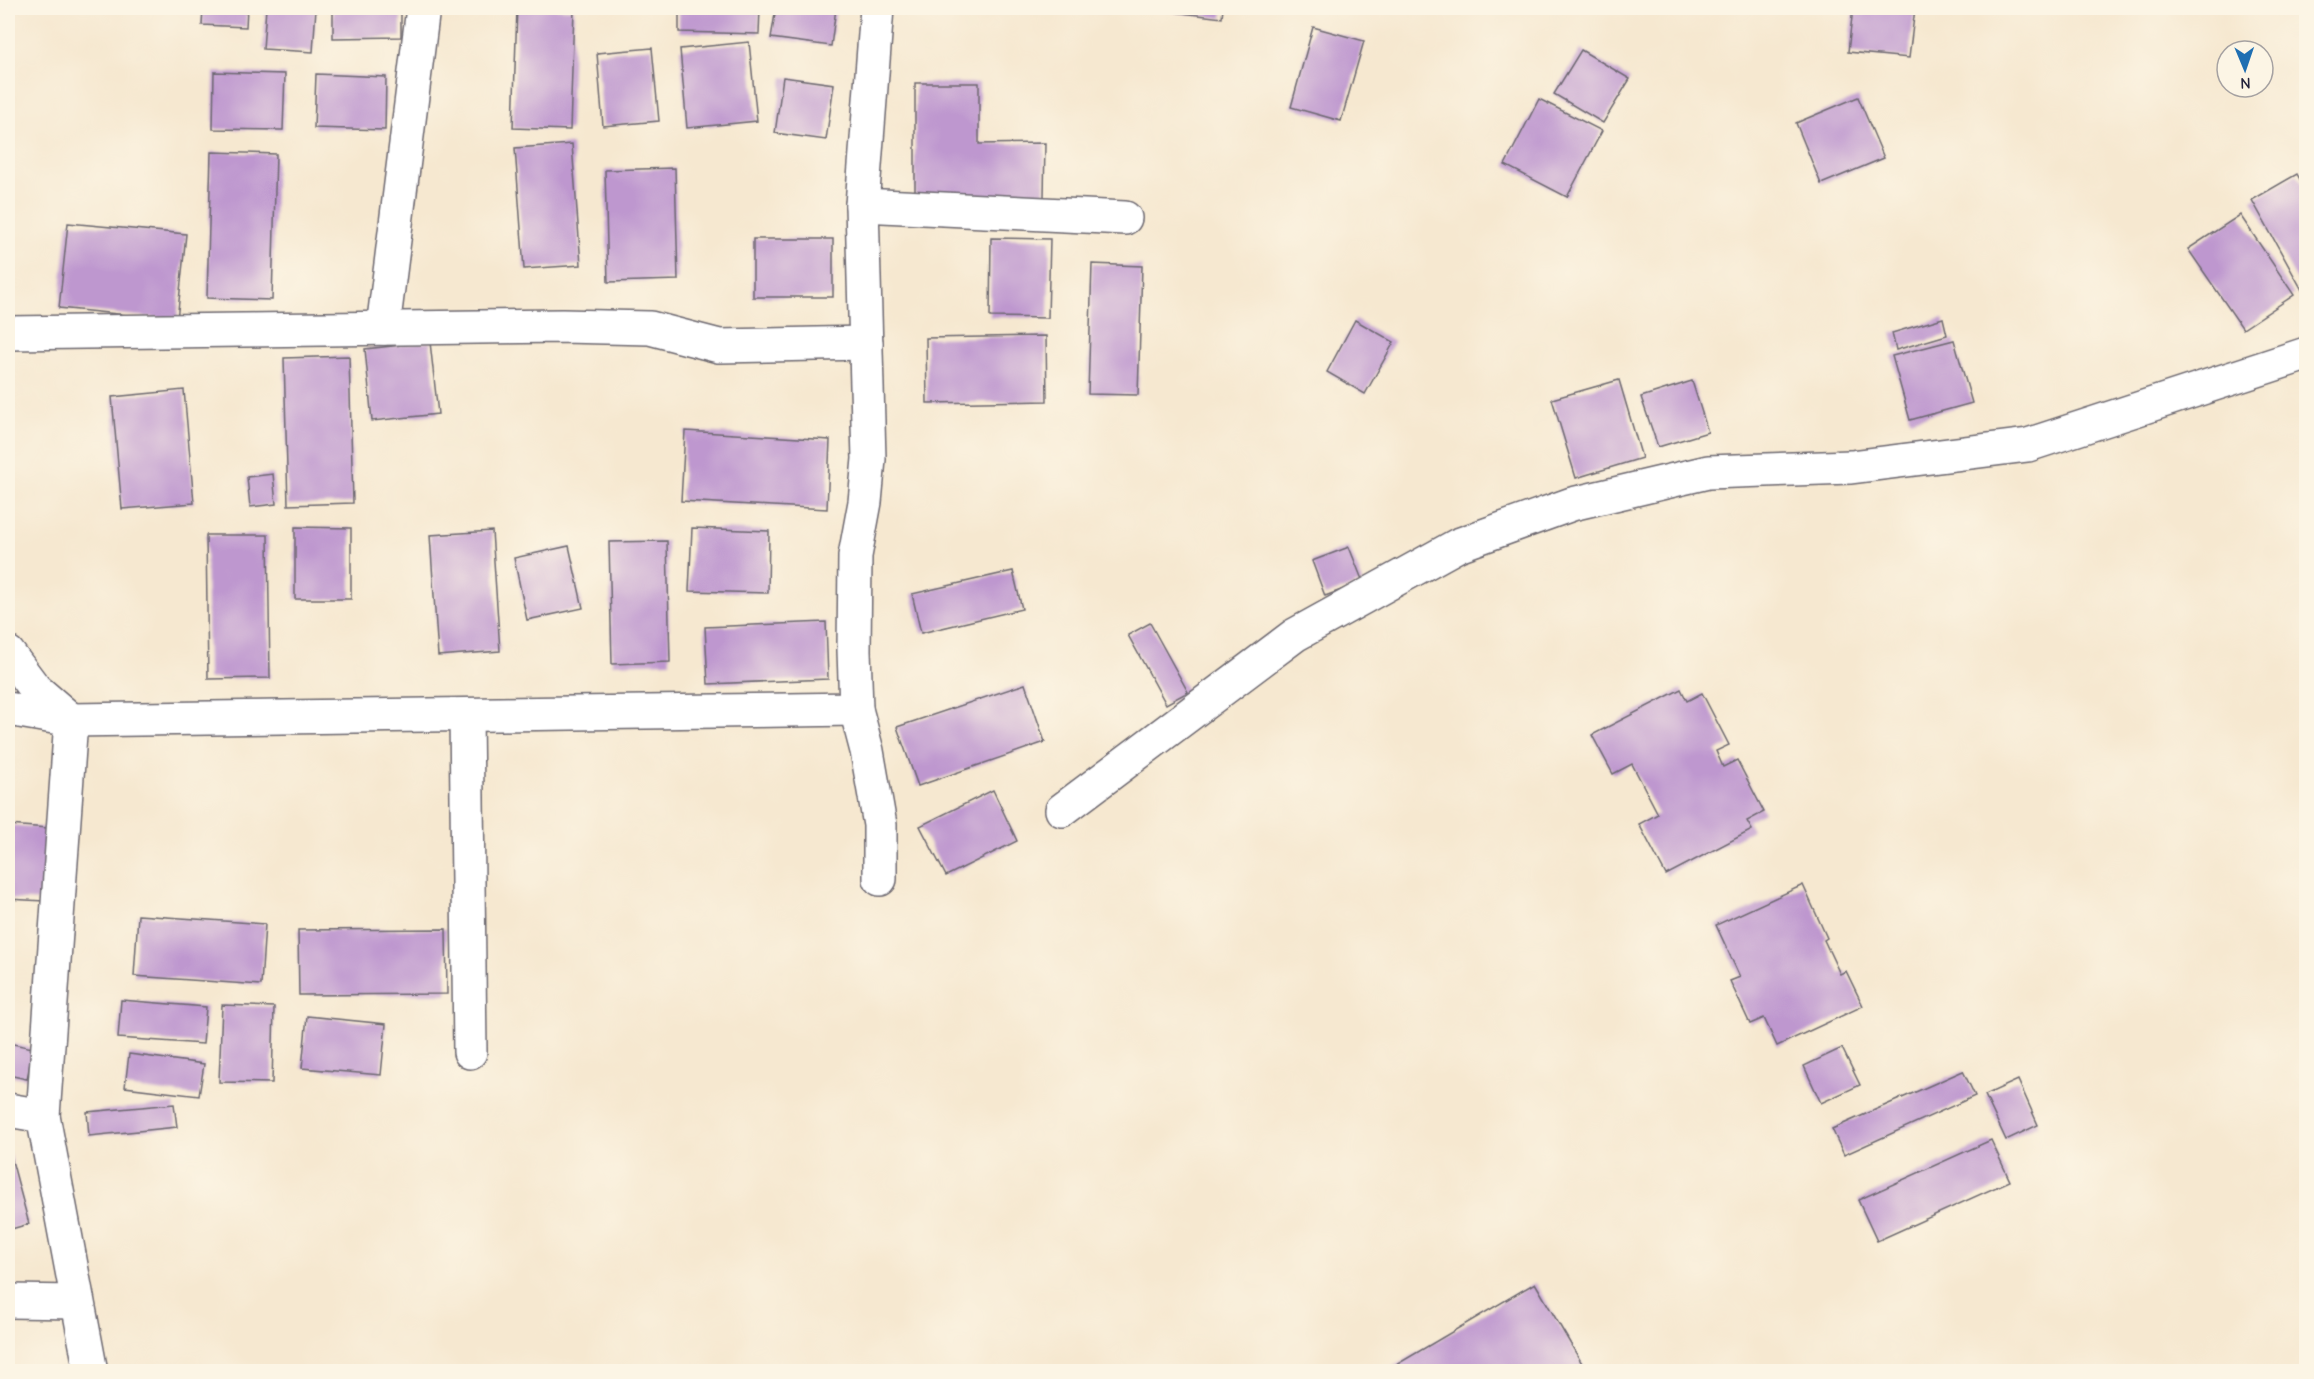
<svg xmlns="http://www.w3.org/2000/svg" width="2314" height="1379" viewBox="0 0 2314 1379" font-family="'Comic Neue',sans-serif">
	<rect width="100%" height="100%" fill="#fcf5e5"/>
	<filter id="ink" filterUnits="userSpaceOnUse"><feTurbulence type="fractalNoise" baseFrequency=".0167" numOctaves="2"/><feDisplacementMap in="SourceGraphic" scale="12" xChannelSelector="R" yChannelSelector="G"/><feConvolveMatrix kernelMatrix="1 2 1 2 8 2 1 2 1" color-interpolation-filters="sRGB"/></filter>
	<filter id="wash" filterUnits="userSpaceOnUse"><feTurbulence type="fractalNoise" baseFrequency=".008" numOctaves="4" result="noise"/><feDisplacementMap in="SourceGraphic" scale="24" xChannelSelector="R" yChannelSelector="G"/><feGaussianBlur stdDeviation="1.35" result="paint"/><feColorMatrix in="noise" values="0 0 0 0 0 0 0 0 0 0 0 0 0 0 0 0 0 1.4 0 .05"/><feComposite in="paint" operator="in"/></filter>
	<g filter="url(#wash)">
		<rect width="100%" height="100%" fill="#f6e8d0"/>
		<g id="blocks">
			<g fill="#be97cf">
				<path d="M203,8H247L246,27L202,25Z"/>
				<path d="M266,8H316L313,52L263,49Z"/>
				<path d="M333,8H401V37L333,38Z"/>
				<path d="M517,8L574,9L570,130L513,128Z"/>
				<path d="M679,8H760L759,34L679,32Z"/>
				<path d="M776,8H836L831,46L771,38Z"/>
				<path d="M1054,8H1118V13L1054,11Z"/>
				<path d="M1141,8H1223L1222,18Z"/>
				<path d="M1853,8H1915L1909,58L1848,52Z"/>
				<path d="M1313,27L1364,41L1341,121L1291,107Z"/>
				<path d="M749,42L757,121L687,128L680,49Z"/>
				<path d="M652,48L659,121L603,126L597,53Z"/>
				<path d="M1581,50L1630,79L1603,123L1554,94Z"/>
				<path d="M214,72L285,74L283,130L213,129Z"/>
				<path d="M316,74L386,77L385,130L314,128Z"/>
				<path d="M783,77L834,84L826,140L775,133Z"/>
				<path d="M915,83H979V144L1045,143L1044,197L915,196Z"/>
				<path d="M1858,97L1884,158L1821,184L1796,123Z"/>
				<path d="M1539,99L1602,131L1567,197L1505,165Z"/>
				<path d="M572,144L581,265L524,269L515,148Z"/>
				<path d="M211,152L276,154L272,300L207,298Z"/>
				<path d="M675,168L678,280L608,282L605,170Z"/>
				<path d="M2297,174L2306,190V297L2252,200Z"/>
				<path d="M2240,215L2294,295L2243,329L2188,249Z"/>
				<path d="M68,223L186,234L177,320L59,308Z"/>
				<path d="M991,238L1050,239L1048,318L990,317Z"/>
				<rect x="753" y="239" width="80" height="58"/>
				<path d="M1092,264L1142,266L1138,395L1088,394Z"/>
				<path d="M1943,318L1947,335L1896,350L1892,333Z"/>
				<path d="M1355,320L1394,342L1365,394L1327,372Z"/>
				<path d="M1046,336L1047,401L927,403L926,338Z"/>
				<path d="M1954,340L1972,403L1910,420L1892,356Z"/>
				<path d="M430,342L438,414L372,421L365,349Z"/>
				<path d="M349,356L353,503L288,505L284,358Z"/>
				<path d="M1619,380L1642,458L1576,478L1552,399Z"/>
				<path d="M1692,381L1708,432L1658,447L1641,397Z"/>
				<path d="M184,390L194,503L122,509L112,397Z"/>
				<path d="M685,431L830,440L827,509L681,501Z"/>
				<path d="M273,474L276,504L250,507L247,477Z"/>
				<path d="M295,527L351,528V599H295Z"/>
				<path d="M692,528L769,531L768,593L689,591Z"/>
				<path d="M492,531L500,651L438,656L430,535Z"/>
				<path d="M206,535H268L270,678L208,679Z"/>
				<path d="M667,541L670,662L612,664L609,542Z"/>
				<path d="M569,546L583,608L527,620L514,558Z"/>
				<path d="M1349,547L1363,582L1325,596L1312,561Z"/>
				<path d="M1013,571L1022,609L921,633L912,594Z"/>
				<path d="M826,622L828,679L708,684L705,627Z"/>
				<path d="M1150,623L1188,692L1166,704L1128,635Z"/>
				<path d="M1025,684L1045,742L918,786L897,727Z"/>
				<path d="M1681,689L1687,701L1702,693L1729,745L1716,751L1723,767L1737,760L1764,812L1747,821L1752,830L1666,875L1639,824L1658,814L1632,764L1613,774L1592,735Z"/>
				<path d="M993,790L1017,841L946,876L920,826Z"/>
				<path d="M8,825L48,828L44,901L8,899Z"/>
				<path d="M1803,885L1827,938L1824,940L1840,974L1846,971L1863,1006L1777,1046L1764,1018L1750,1024L1730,981L1740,977L1716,925Z"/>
				<path d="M138,915L265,924L261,985L134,976Z"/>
				<path d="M446,929L447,994L299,995L298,930Z"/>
				<path d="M121,1000L206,1007L203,1044L118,1038Z"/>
				<path d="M222,1005L274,1007L272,1083L219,1082Z"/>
				<path d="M307,1016L386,1024L381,1075L302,1068Z"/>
				<path d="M8,1043L33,1048L27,1079L8,1075Z"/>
				<path d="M1842,1048L1860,1085L1821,1103L1804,1066Z"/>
				<path d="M129,1054L204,1064L199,1096L125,1087Z"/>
				<path d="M1963,1071L1975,1096L1844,1155L1832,1129Z"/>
				<path d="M2018,1080L2038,1125L2006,1140L1985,1095Z"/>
				<path d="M174,1104L177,1127L89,1136L87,1112Z"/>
				<path d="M1991,1140L2010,1181L1877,1241L1858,1200Z"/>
				<path d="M8,1153H10L29,1224L8,1230Z"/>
				<path d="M1535,1283L1587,1372H1384Z"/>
			</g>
		</g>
	</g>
	<g filter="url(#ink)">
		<use href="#blocks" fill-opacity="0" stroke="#6c676f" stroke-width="1.5"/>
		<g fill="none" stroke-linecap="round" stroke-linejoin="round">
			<defs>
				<g id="minor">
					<path d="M877,8L862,205L869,459L865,502L855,556L854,650L856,709L867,751L880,825V879"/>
					<path d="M862,205L1125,218"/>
					<path d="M383,328L423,8"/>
					<path d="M8,333L562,326L650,328L719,346L866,343"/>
					<path d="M8,653L35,689L71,720L43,1116"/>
					<path d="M8,709L71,720L856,709"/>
					<path d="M466,715L470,1052"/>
					<path d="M1062,810L1295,635L1458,545L1572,504L1708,472L1851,467L2028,445L2306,354"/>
					<path d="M8,1110L43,1116L91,1372"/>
					<path d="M8,1301L77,1302"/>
				</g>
			</defs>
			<use href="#minor" stroke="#6c676f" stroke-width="36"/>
			<use href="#minor" stroke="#fff" stroke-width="33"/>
		</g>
	</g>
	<rect width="2314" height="1379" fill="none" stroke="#fcf5e5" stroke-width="30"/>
	<g transform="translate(2245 69) rotate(178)"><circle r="28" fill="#fcf5e5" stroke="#a5a1a1" stroke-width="1.5"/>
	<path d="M0-4.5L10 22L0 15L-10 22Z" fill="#1f6fb2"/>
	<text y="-9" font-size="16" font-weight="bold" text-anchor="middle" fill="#22223b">N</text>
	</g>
</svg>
